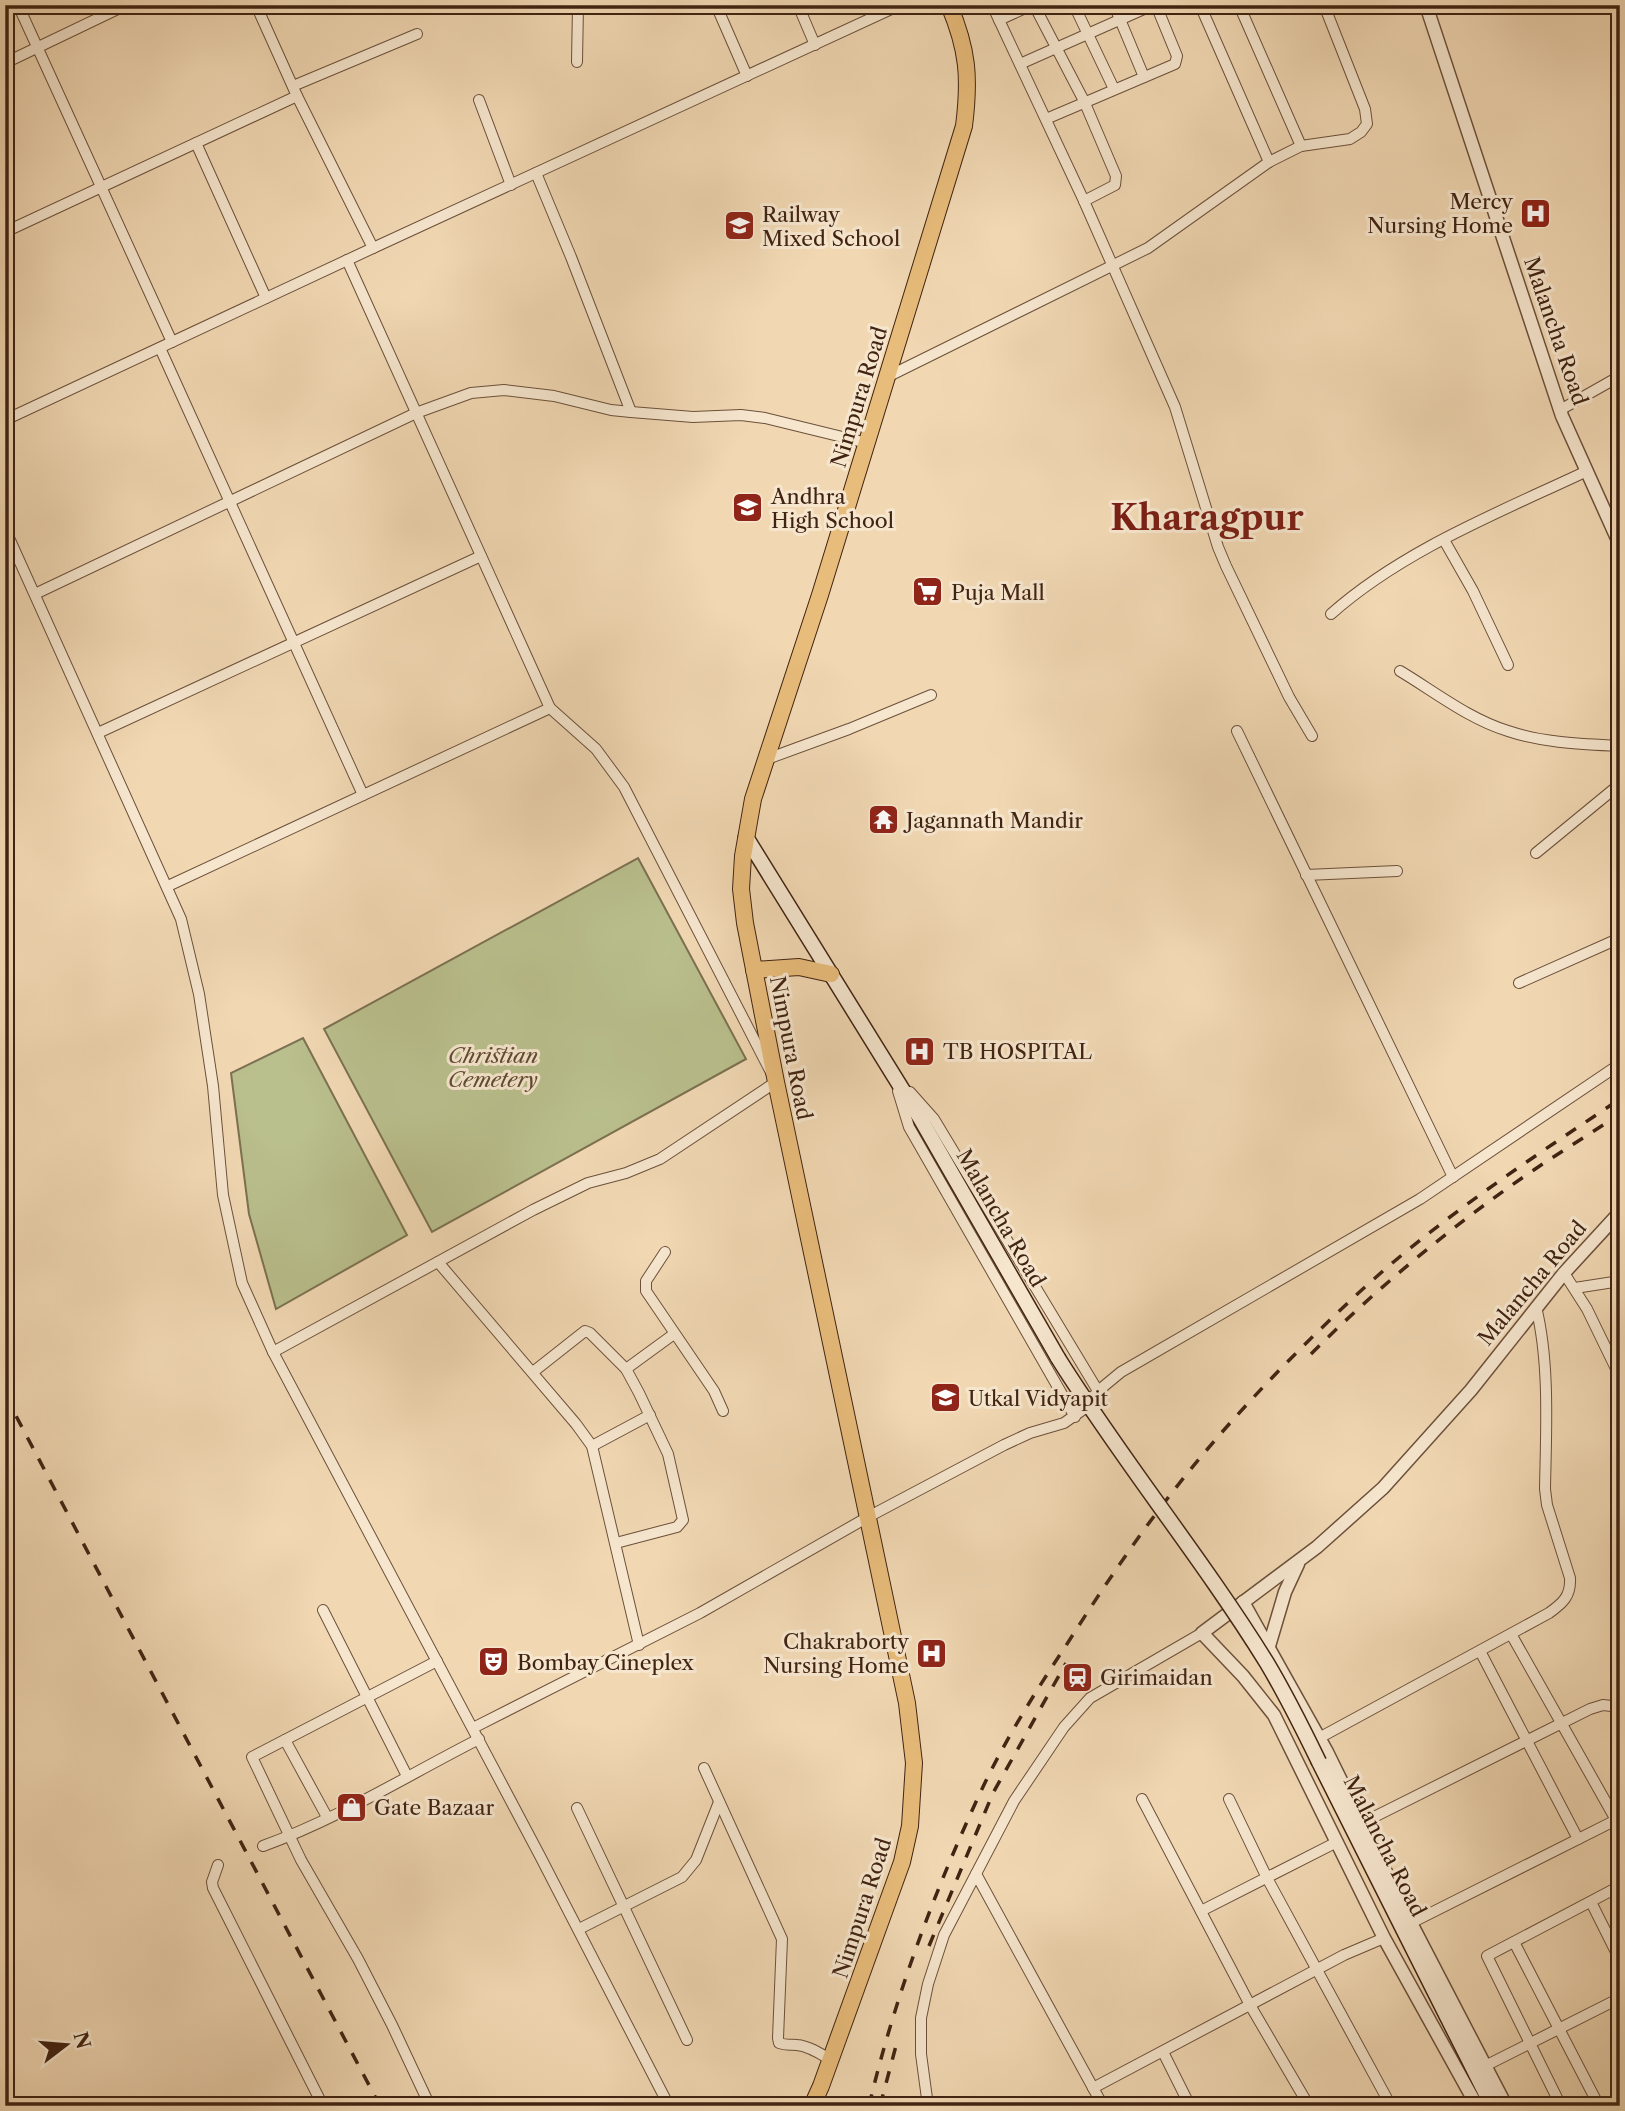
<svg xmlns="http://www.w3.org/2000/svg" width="1625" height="2111" viewBox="0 0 1625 2111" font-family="'Libre Caslon Text',serif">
	<rect width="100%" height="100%" fill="#f1d8b3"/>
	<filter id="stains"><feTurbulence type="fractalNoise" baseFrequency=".00286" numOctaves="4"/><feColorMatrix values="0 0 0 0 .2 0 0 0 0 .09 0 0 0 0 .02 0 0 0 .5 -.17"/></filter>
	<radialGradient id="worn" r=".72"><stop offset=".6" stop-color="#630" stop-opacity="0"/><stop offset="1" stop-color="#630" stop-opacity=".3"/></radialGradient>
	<g fill="#b9bf8d" stroke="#7c7150" stroke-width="2">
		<path d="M638,858L746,1059L432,1232L324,1029Z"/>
		<path d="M303,1038L407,1235L276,1309L249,1214L231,1073Z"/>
	</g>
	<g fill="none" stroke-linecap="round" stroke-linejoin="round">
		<defs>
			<g id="minor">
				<path d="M18,5L172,342"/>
				<path d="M716,5L747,76"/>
				<path d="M798,5L815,45"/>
				<path d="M992,5L1084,201L1175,407L1218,547L1226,566L1289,697L1312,736"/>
				<path d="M1034,5L1084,101L1116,176L1115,185L1084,201"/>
				<path d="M1074,5L1114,89"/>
				<path d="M1114,5L1144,77"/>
				<path d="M1200,5L1269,162"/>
				<path d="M1239,5L1301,146"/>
				<path d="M999,20L1032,5"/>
				<path d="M577,62L578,5"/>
				<path d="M5,63L126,5"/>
				<path d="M1020,64L1153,5"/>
				<path d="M293,86L417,34"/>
				<path d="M479,100L511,185"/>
				<path d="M1046,119L1175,64L1177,56L1156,5"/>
				<path d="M196,143L266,298"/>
				<path d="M536,173L571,257L631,412"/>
				<path d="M5,232L297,96"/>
				<path d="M373,248L900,5"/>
				<path d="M160,348L363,795"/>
				<path d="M887,377L1148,248L1269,162L1301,146L1350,139L1361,132L1367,124L1365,109L1324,5"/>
				<path d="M1560,410L1620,376"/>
				<path d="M5,420L373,248L297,96L256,5"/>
				<path d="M5,529L181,919L199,994L213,1086L223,1195L242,1283L273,1352L540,1856L669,2106"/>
				<path d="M1444,540L1473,591L1508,665"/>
				<path d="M35,594L416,413L471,393L504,390L554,396L611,410L631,412L693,417L741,415L765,418L867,443"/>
				<path d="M1331,614C1403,550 1500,512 1587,471"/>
				<path d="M1400,671C1435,692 1469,719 1508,731C1544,743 1582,744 1620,746"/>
				<path d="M1237,731L1453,1177"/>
				<path d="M98,733L481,556"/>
				<path d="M767,759L849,729L931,695"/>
				<path d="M1536,853L1620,784"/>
				<path d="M1306,875L1397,871"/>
				<path d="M168,886L550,708"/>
				<path d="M1519,983L1620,938"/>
				<path d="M898,1091L909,1127L1075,1417"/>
				<path d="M910,1092L934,1119L1098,1391"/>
				<path d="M665,1252L646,1281V1291L714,1391L723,1411"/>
				<path d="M438,1262L576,1424L592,1446L639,1645"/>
				<path d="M1564,1273L1587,1309L1620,1377"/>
				<path d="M1575,1288L1620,1281"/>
				<path d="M273,1352L533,1210L588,1183L626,1173L660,1159L776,1082L624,787L596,749L550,708L347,260"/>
				<path d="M626,1369L674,1334"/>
				<path d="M533,1372L585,1331L590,1333L626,1369L639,1393L668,1454L683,1520L677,1527L616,1543"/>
				<path d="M592,1446L650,1415"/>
				<path d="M323,1610L407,1776"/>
				<path d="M1480,1651L1578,1839"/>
				<path d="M473,1728L700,1613L868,1517L1004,1445L1030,1433L1064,1423L1084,1409L1098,1391L1121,1372L1420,1199L1620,1064"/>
				<path d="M1319,1738L1549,1613C1563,1603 1571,1596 1570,1578L1547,1505L1545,1489C1546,1432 1550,1363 1536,1307"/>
				<path d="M285,1740L327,1817"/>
				<path d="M704,1768L782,1939L778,2038L779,2043C787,2046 790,2044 797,2045C809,2046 821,2054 831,2060"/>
				<path d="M1142,1799L1250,2005L1309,2106"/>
				<path d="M1229,1799L1267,1878L1391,2106"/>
				<path d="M577,1808L687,2040"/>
				<path d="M1362,1823L1590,1709L1603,1705L1620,1707"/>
				<path d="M263,1846C338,1819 408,1775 479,1739"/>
				<path d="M218,1865L212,1882L213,1888L323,2106"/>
				<path d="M976,1874L1103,2106"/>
				<path d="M1591,1902L1620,1960"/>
				<path d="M1201,1911L1335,1843"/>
				<path d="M1411,1923L1616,1820L1511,1634"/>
				<path d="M579,1929L682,1877L696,1860L719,1802"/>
				<path d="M1514,1942L1599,2106"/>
				<path d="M1163,2052L1190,2106"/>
				<path d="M1485,2066L1620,1998"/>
				<path d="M1093,2088L1344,1955L1384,1938"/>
				<path d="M430,2106L392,2025L358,1959L301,1860L252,1757L437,1661"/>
				<path d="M928,2106L921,2054V2018L928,1984L944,1935L1014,1801L1064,1727L1090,1698L1202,1633"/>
				<path d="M1561,2106L1487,1956L1620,1886"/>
			</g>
			<g id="tertiary">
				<path d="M1426,5L1562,416L1620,545"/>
				<path d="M1243,1602L1327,1752L1411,1923L1503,2100L1502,2106"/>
				<path d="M1269,1646L1285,1592L1298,1564"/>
				<path d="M1477,2106L1384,1938L1274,1715L1243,1676L1202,1633L1317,1547L1383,1488L1471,1390L1564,1273L1620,1212"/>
			</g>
			<g id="secondary">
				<path d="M746,837L920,1118L1058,1358"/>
				<path d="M1319,1762L1492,2106"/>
			</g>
			<g id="primary">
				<path d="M754,970L799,967L831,974"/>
				<path d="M812,2106L821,2086L902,1862L910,1826L914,1763L907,1703L776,1082L745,923L741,889L743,856L753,799L820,595L964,126C970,78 968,50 949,5"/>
			</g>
		</defs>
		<use href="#minor" stroke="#6c503a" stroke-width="12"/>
		<use href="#tertiary" stroke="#6c503a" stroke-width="15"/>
		<use href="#secondary" stroke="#402312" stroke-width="17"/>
		<use href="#primary" stroke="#402312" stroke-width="18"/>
		<use href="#minor" stroke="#f6e6ce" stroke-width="10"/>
		<use href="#tertiary" stroke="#f6e6ce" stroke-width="12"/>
		<use href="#secondary" stroke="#f6e6ce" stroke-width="14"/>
		<use href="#primary" stroke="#e8bc7a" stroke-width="16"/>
		<g stroke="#402312" stroke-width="3.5" stroke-dasharray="12 12" stroke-linecap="butt">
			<path d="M1311,1354C1373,1292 1440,1236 1512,1185C1547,1160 1584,1138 1620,1114"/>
			<path d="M5,1395L380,2106"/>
			<path d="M929,1946L993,1793L1066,1663"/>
			<path d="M869,2106C894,1999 935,1889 982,1789C1005,1740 1037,1689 1067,1644C1104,1586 1143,1528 1186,1475C1240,1408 1302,1345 1365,1287C1443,1216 1532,1158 1620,1099"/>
			<path d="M880,2106L897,2042"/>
		</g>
		<defs>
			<path id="secondary-bridge" d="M1058,1358C1123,1462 1202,1558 1267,1663C1286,1695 1303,1729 1319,1762"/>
		</defs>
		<use href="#secondary-bridge" stroke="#402312" stroke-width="17" stroke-linecap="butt"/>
		<use href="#secondary-bridge" stroke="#f6e6ce" stroke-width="14"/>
	</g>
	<defs>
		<symbol id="hospital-square" viewBox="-11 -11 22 22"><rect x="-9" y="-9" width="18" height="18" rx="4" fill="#8f2418" stroke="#f6e6ce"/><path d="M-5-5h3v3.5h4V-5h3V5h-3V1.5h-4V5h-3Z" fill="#fff"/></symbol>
		<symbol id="school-square" viewBox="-11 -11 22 22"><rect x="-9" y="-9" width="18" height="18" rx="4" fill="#8f2418" stroke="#f6e6ce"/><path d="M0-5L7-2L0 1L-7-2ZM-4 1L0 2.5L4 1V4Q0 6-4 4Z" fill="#fff"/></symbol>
		<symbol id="supermarket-square" viewBox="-11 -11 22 22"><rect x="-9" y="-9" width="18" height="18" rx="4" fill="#8f2418" stroke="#f6e6ce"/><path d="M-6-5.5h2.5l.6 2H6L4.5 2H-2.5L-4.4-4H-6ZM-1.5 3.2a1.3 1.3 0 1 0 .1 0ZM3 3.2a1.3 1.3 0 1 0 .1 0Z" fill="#fff"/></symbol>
		<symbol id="temple-square" viewBox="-11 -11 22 22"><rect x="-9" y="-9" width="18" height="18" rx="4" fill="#8f2418" stroke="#f6e6ce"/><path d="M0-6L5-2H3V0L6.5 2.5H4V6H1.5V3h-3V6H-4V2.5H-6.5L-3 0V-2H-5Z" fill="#fff"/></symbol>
		<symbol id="theatre-square" viewBox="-11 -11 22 22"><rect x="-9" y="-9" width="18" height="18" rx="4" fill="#8f2418" stroke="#f6e6ce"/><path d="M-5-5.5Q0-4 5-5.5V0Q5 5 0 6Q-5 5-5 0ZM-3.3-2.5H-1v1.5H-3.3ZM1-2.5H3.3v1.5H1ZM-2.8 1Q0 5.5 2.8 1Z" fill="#fff"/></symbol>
		<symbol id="station-square" viewBox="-11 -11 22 22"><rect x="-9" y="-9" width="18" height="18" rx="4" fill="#8f2418" stroke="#f6e6ce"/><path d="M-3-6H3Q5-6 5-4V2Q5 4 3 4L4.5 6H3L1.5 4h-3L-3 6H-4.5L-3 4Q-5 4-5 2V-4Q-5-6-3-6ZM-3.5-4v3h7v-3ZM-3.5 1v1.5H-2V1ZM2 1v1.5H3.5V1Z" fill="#fff"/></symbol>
		<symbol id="shop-square" viewBox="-11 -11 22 22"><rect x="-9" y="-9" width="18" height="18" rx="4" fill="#8f2418" stroke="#f6e6ce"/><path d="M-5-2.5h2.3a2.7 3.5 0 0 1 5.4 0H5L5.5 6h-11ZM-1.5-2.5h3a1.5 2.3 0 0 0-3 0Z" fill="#fff"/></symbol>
	</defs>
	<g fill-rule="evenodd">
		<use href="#hospital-square" x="1518" y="196" width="35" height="35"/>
		<use href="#school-square" x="722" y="208" width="35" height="35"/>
		<use href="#school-square" x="730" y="490" width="35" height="35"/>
		<use href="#supermarket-square" x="910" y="574" width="35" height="35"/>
		<use href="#temple-square" x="866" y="802" width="35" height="35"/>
		<use href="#hospital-square" x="902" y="1034" width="35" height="35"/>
		<use href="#school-square" x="928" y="1380" width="35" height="35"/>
		<use href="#hospital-square" x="914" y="1636" width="35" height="35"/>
		<use href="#theatre-square" x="476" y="1644" width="35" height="35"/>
		<use href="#station-square" x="1060" y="1660" width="35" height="35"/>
		<use href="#shop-square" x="334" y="1790" width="35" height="35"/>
	</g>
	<g text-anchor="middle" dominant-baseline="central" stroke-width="6" stroke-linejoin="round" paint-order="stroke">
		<g font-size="21" fill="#402312" stroke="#f6e6ce" text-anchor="start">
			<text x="1513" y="201" text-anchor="end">Mercy<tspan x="1513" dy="24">Nursing Home</tspan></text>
			<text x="762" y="214">Railway<tspan x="762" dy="24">Mixed School</tspan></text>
			<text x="771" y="496">Andhra<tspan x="771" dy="24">High School</tspan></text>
			<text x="951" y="592">Puja Mall</text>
			<text x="906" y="820">Jagannath Mandir</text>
			<text x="943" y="1051">TB HOSPITAL</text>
			<text x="968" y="1398">Utkal Vidyapit</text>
			<text x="909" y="1641" text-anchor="end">Chakraborty<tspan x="909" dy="24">Nursing Home</tspan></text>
			<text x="517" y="1662">Bombay Cineplex</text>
			<text x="1100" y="1677">Girimaidan</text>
			<text x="374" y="1807">Gate Bazaar</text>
		</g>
		<g font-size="21" fill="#402312" stroke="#f6e6ce">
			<text transform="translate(1556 331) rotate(71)">Malancha Road</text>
			<text transform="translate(859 397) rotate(-73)">Nimpura Road</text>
			<text transform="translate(791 1048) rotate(79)">Nimpura Road</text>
			<text transform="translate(1001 1218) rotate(60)">Malancha Road</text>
			<text transform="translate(1532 1283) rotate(-50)">Malancha Road</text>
			<text transform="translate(1385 1846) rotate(63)">Malancha Road</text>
			<text transform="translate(862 1908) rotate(-72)">Nimpura Road</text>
		</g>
		<g font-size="21" font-style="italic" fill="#5e4a31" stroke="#f6e6ce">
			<text x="493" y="1055">Christian<tspan x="493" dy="24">Cemetery</tspan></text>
		</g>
		<g font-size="35" font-weight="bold" fill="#7a1f14" stroke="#f6e6ce">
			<text x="1207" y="517">Kharagpur</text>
		</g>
	</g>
	<rect width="1625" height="2111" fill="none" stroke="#f1d8b3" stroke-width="28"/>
	<rect x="7" y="7" width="1611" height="2097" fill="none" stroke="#402312" stroke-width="3.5"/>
	<rect x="14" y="14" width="1597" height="2083" fill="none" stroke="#402312" stroke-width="2"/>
	<g transform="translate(66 2045) rotate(74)" stroke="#f6e6ce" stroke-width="5" paint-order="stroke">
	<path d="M0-5L12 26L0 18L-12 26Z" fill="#402312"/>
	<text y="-10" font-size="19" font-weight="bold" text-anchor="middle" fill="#402312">N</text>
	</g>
	<rect width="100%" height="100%" filter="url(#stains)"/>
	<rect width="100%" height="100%" fill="url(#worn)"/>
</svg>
